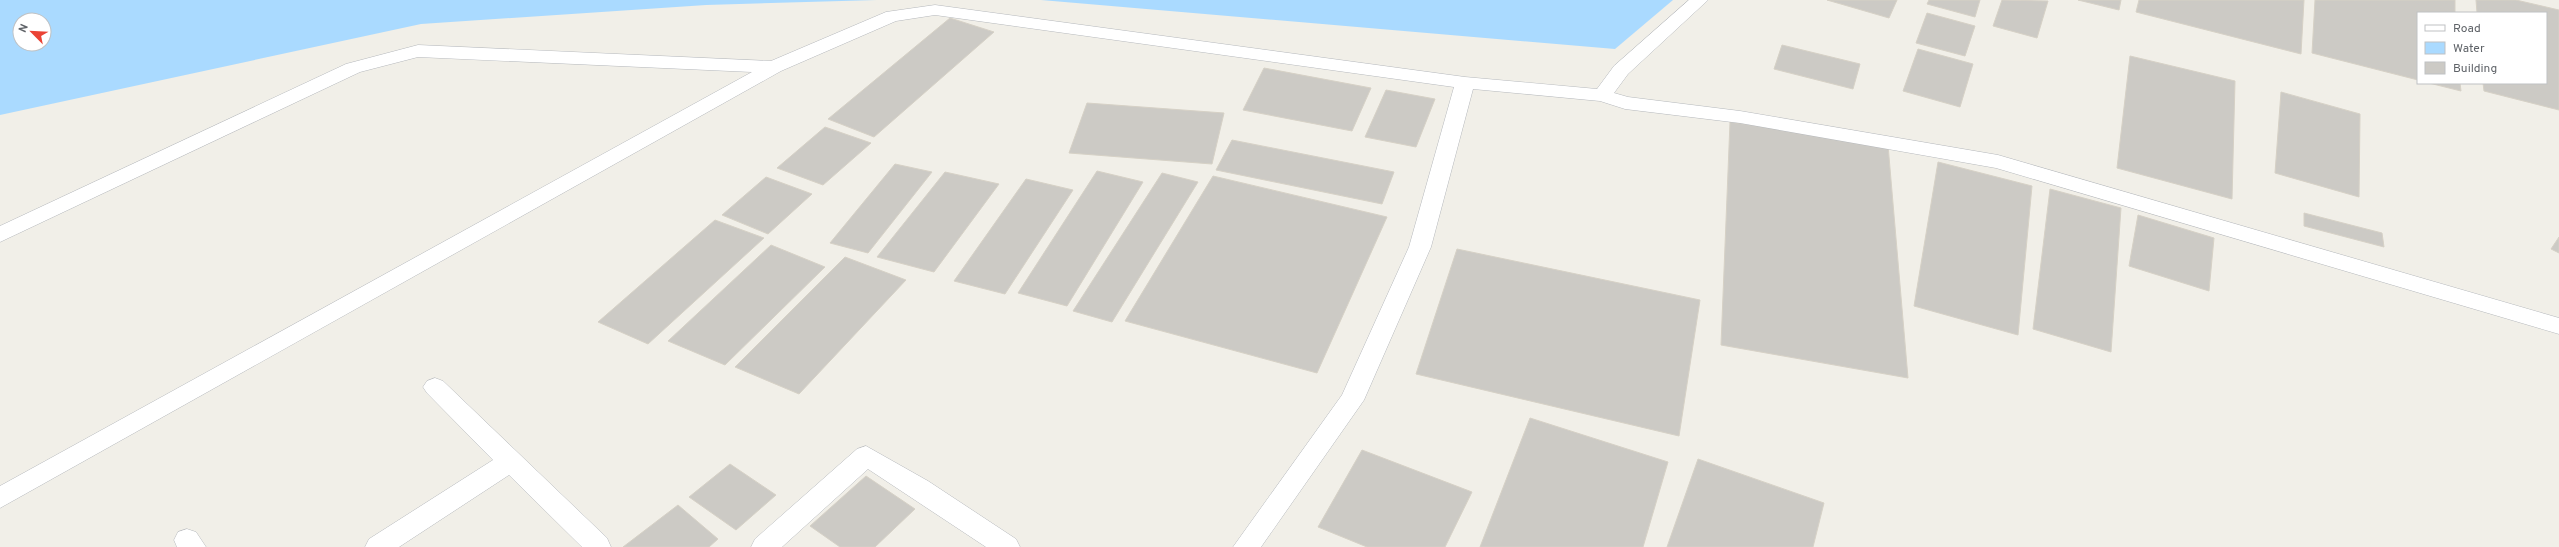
<svg xmlns="http://www.w3.org/2000/svg" width="2559" height="547" viewBox="0 0 2559 547" font-family="Overpass,sans-serif">
	<rect width="100%" height="100%" fill="#f1efe8"/>
	<g fill="#aadaff" fill-rule="evenodd">
		<path d="M0,0H877L706,5L421,24L0,115ZM20,20H44V44H20Z"/>
		<path d="M1041,0H1673L1615,49Z"/>
	</g>
	<g fill="#cccac5" stroke="#d6d1c6">
		<path d="M1827,0H1897L1889,18Z"/>
		<path d="M1929,0H1980L1975,17L1927,4Z"/>
		<path d="M2002,0L2048,1L2037,38L1993,26Z"/>
		<path d="M2078,0H2121L2119,10Z"/>
		<path d="M2139,0H2304L2301,54L2136,12Z"/>
		<path d="M2315,0H2455V13H2418V80L2312,53Z"/>
		<path d="M2476,0H2516L2559,10V110L2484,91L2483,83H2546V13H2477Z"/>
		<path d="M1927,13L1975,26L1965,56L1916,43Z"/>
		<path d="M950,18L994,32L874,137L828,119Z"/>
		<path d="M1782,45L1860,64L1853,89L1774,69Z"/>
		<path d="M1918,49L1973,64L1960,107L1903,91Z"/>
		<path d="M2130,56L2235,81L2232,199L2117,168Z"/>
		<path d="M1264,68L1371,88L1352,131L1243,110Z"/>
		<path d="M2429,83H2460L2461,91Z"/>
		<path d="M1386,90L1435,99L1416,147L1365,137Z"/>
		<path d="M2281,92L2360,114L2359,197L2275,173Z"/>
		<path d="M1087,103L1224,113L1212,164L1069,153Z"/>
		<path d="M1730,122L1888,145L1908,378L1721,345Z"/>
		<path d="M825,127L871,143L823,185L777,168Z"/>
		<path d="M1232,140L1394,172L1382,204L1216,170Z"/>
		<path d="M1938,162L2032,186L2018,335L1914,306Z"/>
		<path d="M895,164L932,172L868,253L830,243Z"/>
		<path d="M1097,171L1143,182L1067,306L1018,293Z"/>
		<path d="M945,172L999,184L934,272L877,257Z"/>
		<path d="M1162,173L1198,182L1112,322L1073,311Z"/>
		<path d="M1213,176L1387,217L1317,373L1125,321Z"/>
		<path d="M766,177L812,194L768,234L722,215Z"/>
		<path d="M1026,179L1073,190L1005,294L954,281Z"/>
		<path d="M2050,189L2121,208L2111,352L2033,329Z"/>
		<path d="M2304,213L2382,233L2384,247L2304,226Z"/>
		<path d="M2138,215L2214,238L2209,291L2129,266Z"/>
		<path d="M715,220L764,238L648,344L598,322Z"/>
		<path d="M2559,237V253L2551,249Z"/>
		<path d="M771,245L825,267L725,365L668,341Z"/>
		<path d="M1457,249L1700,300L1679,436L1416,374Z"/>
		<path d="M845,257L906,280L799,394L735,367Z"/>
		<path d="M1530,418L1668,462L1643,547H1480Z"/>
		<path d="M1362,450L1472,492L1445,547H1367L1318,527Z"/>
		<path d="M1698,459L1824,503L1813,547H1667Z"/>
		<path d="M730,464L776,495L736,530L689,497Z"/>
		<path d="M866,476L915,509L875,547H840L810,526Z"/>
		<path d="M678,505L718,539L709,547H623Z"/>
	</g>
	<g fill="none" stroke-linecap="round" stroke-linejoin="round">
		<defs>
			<g id="minor">
				<path d="M1689,0H1708L1628,74L1614,93L1628,97L1740,111L1998,155L2559,318V334L1996,168L1740,123L1625,109L1600,101L1473,89L1431,247L1364,400L1261,547H1233L1342,395L1409,247L1454,87L935,15L896,21L781,71L0,508V486L752,72L418,57L360,72L0,242V226L346,64L418,45L771,61L886,12L935,5L1465,77L1597,89L1614,66Z"/>
				<path d="M435,378L443,381L607,538L611,547H582L509,475L399,547H365L369,539L493,460L427,393L423,387L427,381Z"/>
				<path d="M866,446L928,481L1016,539L1020,547H986L868,469L782,547H751L755,539L857,449Z"/>
				<path d="M187,529L196,532L206,547H177L174,540L178,532Z"/>
			</g>
		</defs>
		<use href="#minor" stroke="#b5b8bc" stroke-width="1"/>
		<use href="#minor" fill="#fff" fill-rule="evenodd"/>
	</g>
	<rect x="2417" y="12" width="130" height="72" fill="#ffffff" stroke="#bfc1c3"/>
	<rect x="2425" y="25" width="20" height="6" fill="#ffffff" stroke="#bfc1c3"/>
	<text x="2453" y="32" font-size="12" fill="#5f6368">Road</text>
	<rect x="2425" y="42" width="20" height="12" fill="#aadaff" stroke="#bfc1c3"/>
	<text x="2453" y="52" font-size="12" fill="#5f6368">Water</text>
	<rect x="2425" y="62" width="20" height="12" fill="#cccac5" stroke="#bfc1c3"/>
	<text x="2453" y="72" font-size="12" fill="#5f6368">Building</text>
	<g transform="translate(32 32) rotate(294)"><circle r="19" fill="#ffffff" stroke="#bfc1c3"/>
	<path d="M0-3L7 15L0 10L-7 15Z" fill="#ea4335"/>
	<text y="-6" font-size="11" font-weight="bold" text-anchor="middle" fill="#5f6368">N</text>
	</g>
</svg>
